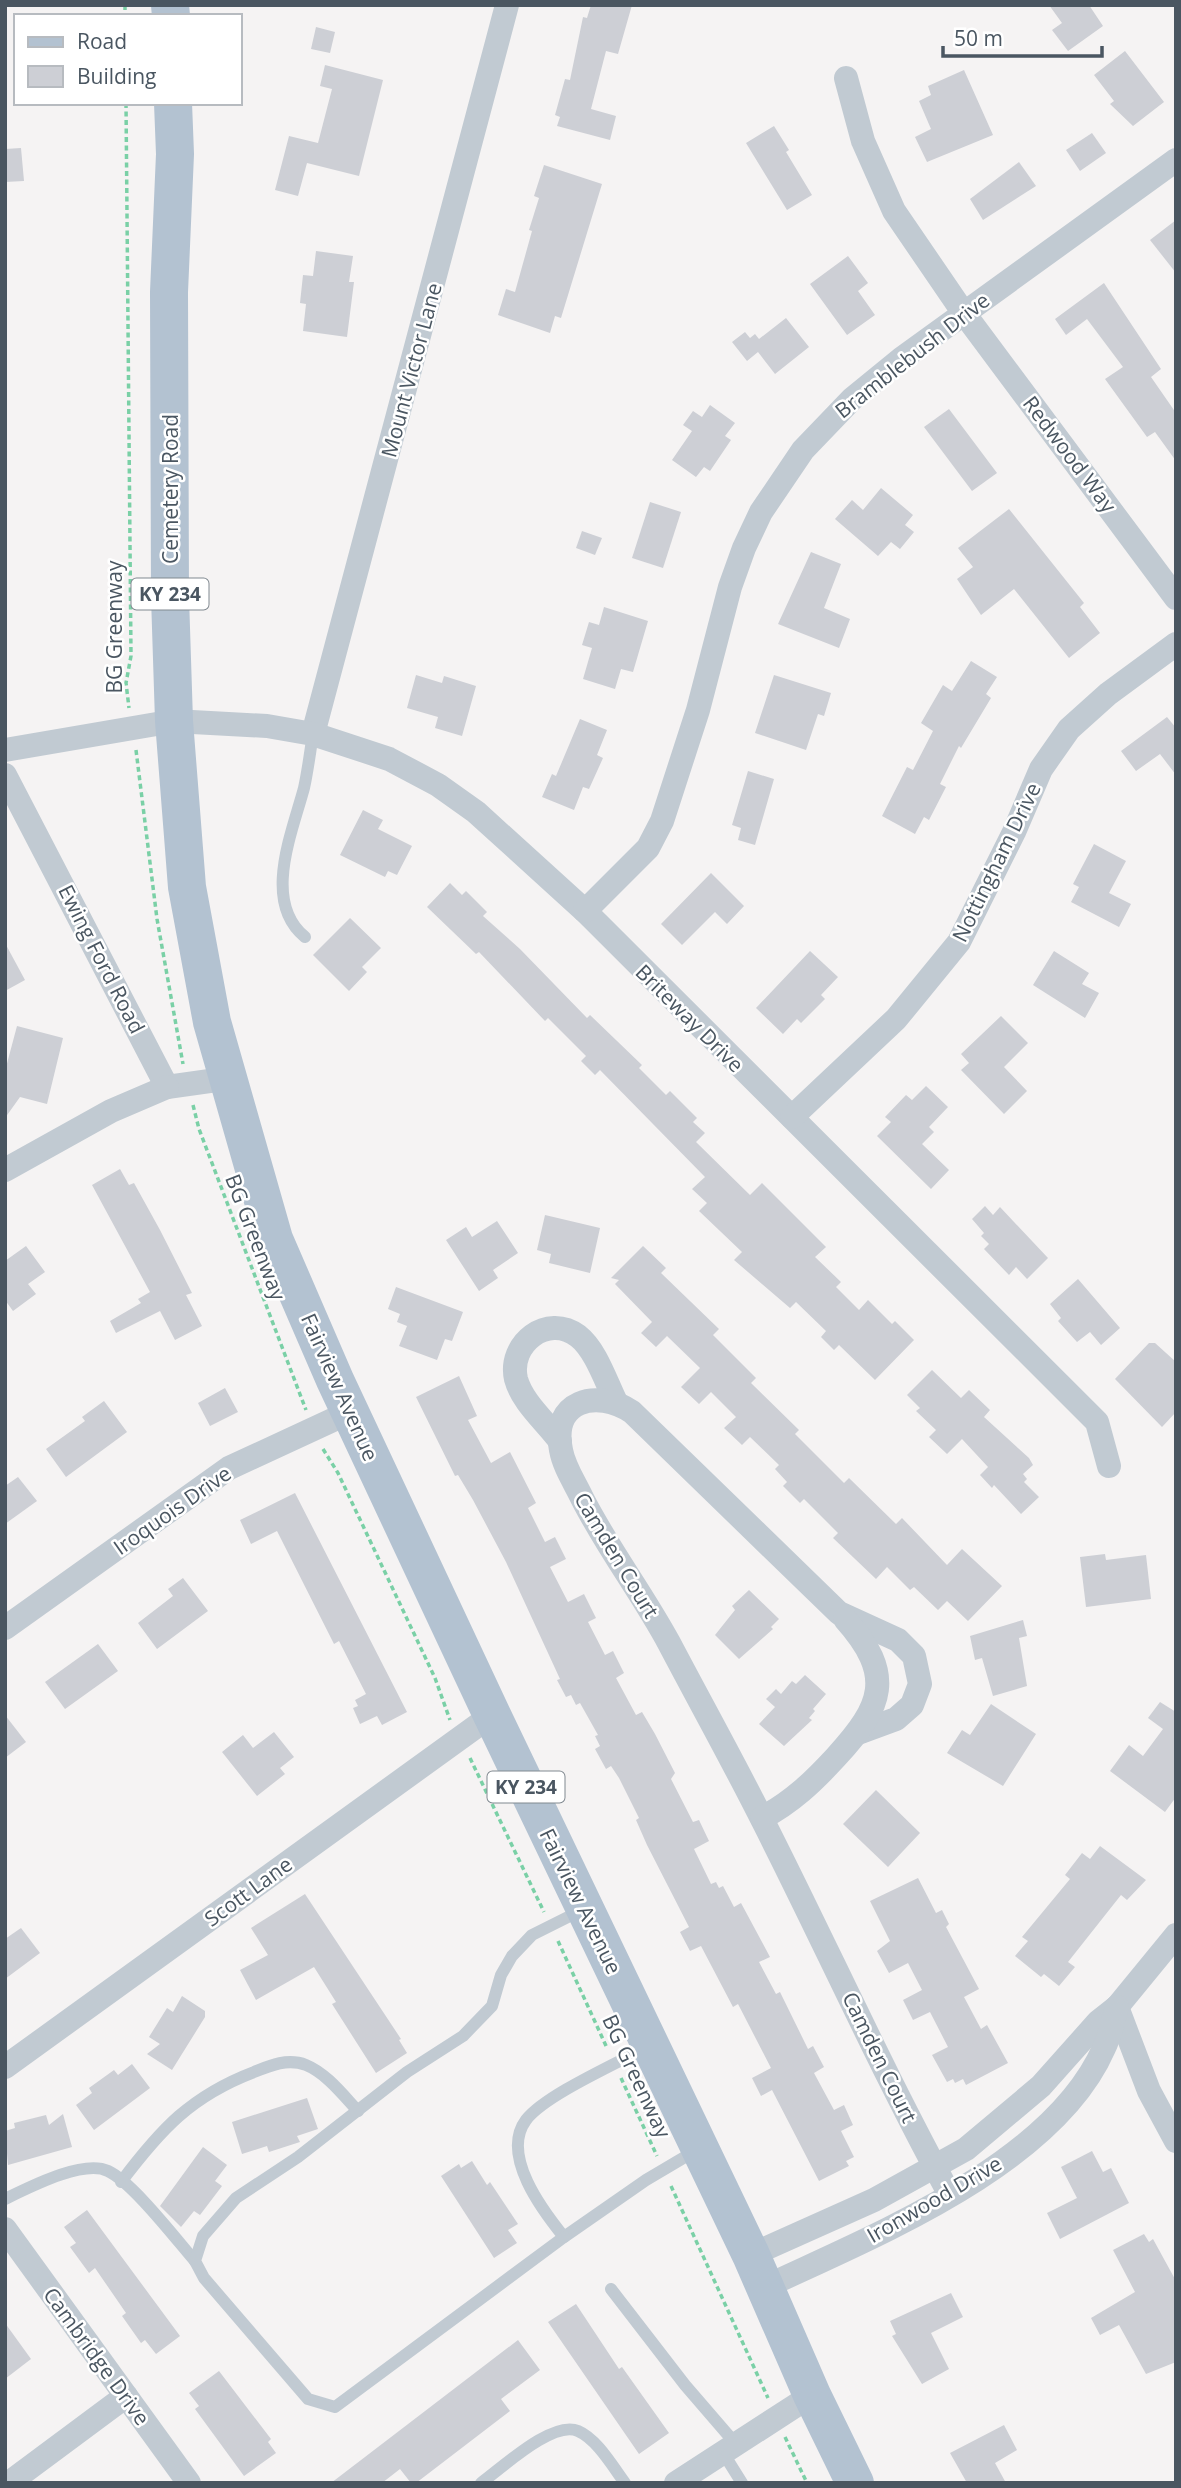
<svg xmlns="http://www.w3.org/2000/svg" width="1181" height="2488" viewBox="0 0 1181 2488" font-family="'Open Sans',sans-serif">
	<rect width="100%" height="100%" fill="#f5f3f3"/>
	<g fill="#cdcfd5">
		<path d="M591,5H632L618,54L606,51L591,109L616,116L610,140L557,126L560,117L555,115L565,79L570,80L583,17L587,18Z"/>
		<path d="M1049,5H1089L1103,26L1068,51L1052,30L1062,23Z"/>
		<path d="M316,27L335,32L330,53L311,49Z"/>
		<path d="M1125,51L1164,102L1133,126L1110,104L1114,101L1094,75Z"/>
		<path d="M325,65L383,80L359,176L307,163L298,196L275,190L289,136L318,143L332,89L320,86Z"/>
		<path d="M964,70L993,135L927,162L915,137L931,129L919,101L931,95L928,86Z"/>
		<path d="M774,126L789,150L786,152L812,195L787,210L746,143Z"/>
		<path d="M1092,133L1106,153L1080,171L1066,150Z"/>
		<path d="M21,148L24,181L5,182V149Z"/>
		<path d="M1019,162L1036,186L983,220L970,199Z"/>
		<path d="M544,165L602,184L561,318L555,316L550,333L498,315L506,289L515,292L532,231L529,230L539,198L534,196Z"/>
		<path d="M1176,220V273L1150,240Z"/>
		<path d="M316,251L353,256L349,282H354L347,337L303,331L306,304L300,303L303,275L313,276Z"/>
		<path d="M848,256L868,283L858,291L875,315L847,335L810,284Z"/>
		<path d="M1104,283L1161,369L1151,377L1176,413V461L1155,432L1147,437L1105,379L1123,367L1087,319L1066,335L1055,319Z"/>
		<path d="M786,318L809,347L775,374L758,352L747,361L732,342L745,332L750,338L755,334L759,339Z"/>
		<path d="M710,405L735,423L725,436L731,440L710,471L704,467L696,477L672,460L692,431L683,425L693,411L702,417Z"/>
		<path d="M949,409L997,473L972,491L924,427Z"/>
		<path d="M881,488L913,515L905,525L914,532L900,549L891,542L878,556L835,519L852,500L863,510Z"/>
		<path d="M650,502L681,512L663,568L632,558Z"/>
		<path d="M1009,509L1084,603L1080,607L1100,633L1069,658L1014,589L981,615L957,579L973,567L958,548Z"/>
		<path d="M582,531L602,538L595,555L576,548Z"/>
		<path d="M811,552L841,564L824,608L850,619L839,648L778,624Z"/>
		<path d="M604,607L648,621L633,672L621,669L615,689L583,679L592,648L582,645L589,622L599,625Z"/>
		<path d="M971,661L997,677L986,694L991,698L961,748L959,746L940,784L946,787L929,820L924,817L915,834L882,816L907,767L913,770L933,731L921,723L943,685L952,691Z"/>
		<path d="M416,675L442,683L444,676L476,686L462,736L435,728L438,717L407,708Z"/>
		<path d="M774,675L831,693L824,716L818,714L806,750L755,733Z"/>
		<path d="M1167,717L1176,728V775L1160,754L1136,771L1121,751Z"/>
		<path d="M580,719L607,730L597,755L603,758L589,789L583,787L574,810L542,797L552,774L556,776Z"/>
		<path d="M748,771L774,779L755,845L738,840L741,828L732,825Z"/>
		<path d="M363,810L383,820L378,829L412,846L397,875L388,871L385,877L340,855Z"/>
		<path d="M1094,844L1126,861L1109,893L1131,904L1119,927L1071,902L1079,887L1073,884Z"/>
		<path d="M711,873L744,906L727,924L715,912L682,945L661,924Z"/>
		<path d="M450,883L462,895L466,891L487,912L483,916L520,949L587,1018L590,1015L642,1065L639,1068L666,1095L670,1091L697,1118L693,1122L705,1133L696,1142L750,1195L762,1183L826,1247L815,1257L841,1282L836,1287L859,1310L868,1300L892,1324L895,1321L914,1340L875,1380L839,1345L834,1350L821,1337L826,1331L796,1302L790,1308L734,1260L742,1252L699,1211L707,1203L692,1189L705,1177L600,1070L595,1075L581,1061L586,1056L548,1018L545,1021L479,952L476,954L427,907Z"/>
		<path d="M350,918L381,948L362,967L367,972L349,991L313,955Z"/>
		<path d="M5,943L25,980L5,991Z"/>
		<path d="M810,951L838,977L821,995L825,999L801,1023L797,1019L783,1034L756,1008Z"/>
		<path d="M1054,951L1089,973L1082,984L1099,993L1085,1018L1033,985Z"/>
		<path d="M1001,1016L1028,1043L1004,1067L1027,1091L1004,1114L961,1070L969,1063L961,1054Z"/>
		<path d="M17,1026L63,1038L47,1104L20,1097L5,1118V1071Z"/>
		<path d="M926,1086L948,1107L929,1127L934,1132L922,1144L949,1170L931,1189L877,1136L891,1122L885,1117L906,1095L912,1100Z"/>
		<path d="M120,1169L129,1185L134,1183L160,1230L192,1293L186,1295L202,1326L175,1340L160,1311L116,1333L110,1321L141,1303L138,1299L150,1292L92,1185Z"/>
		<path d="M985,1206L993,1215L1000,1207L1048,1258L1027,1279L1016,1267L1009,1275L984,1249L989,1244L981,1236L984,1233L972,1219Z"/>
		<path d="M545,1215L600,1228L590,1273L549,1263L551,1254L537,1250Z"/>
		<path d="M497,1221L518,1253L493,1270L498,1278L479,1291L446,1240L466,1227L472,1237Z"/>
		<path d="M26,1246L45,1272L28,1284L36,1294L13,1311L5,1300V1261Z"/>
		<path d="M643,1246L666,1268L661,1273L719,1329L713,1335L756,1378L751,1383L799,1430L795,1434L844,1483L849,1478L896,1524L902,1518L947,1565L962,1549L1002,1586L968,1621L947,1601L938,1610L914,1587L910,1590L887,1567L876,1579L833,1538L838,1533L804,1499L800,1503L783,1486L787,1482L775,1469L779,1465L750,1437L742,1445L724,1428L736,1417L711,1392L699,1404L681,1387L700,1368L667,1336L656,1347L641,1333L652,1322L615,1284L619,1280L611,1278Z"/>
		<path d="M1078,1279L1120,1328L1101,1345L1090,1332L1077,1342L1058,1321L1061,1318L1050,1304Z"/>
		<path d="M396,1287L463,1312L452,1341L445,1339L437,1360L399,1346L407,1326L397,1322L400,1314L388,1309Z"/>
		<path d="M1149,1343H1155L1176,1362V1412L1162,1427L1115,1379Z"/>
		<path d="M932,1370L961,1398L969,1390L990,1410L984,1417L1029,1458L1033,1465L1023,1474L1027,1479L1024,1482L1039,1497L1021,1514L994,1485L992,1488L980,1475L988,1467L962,1439L947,1454L929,1437L936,1430L916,1411L920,1408L907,1395Z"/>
		<path d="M459,1376L477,1416L468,1420L491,1463L510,1452L536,1503L528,1508L545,1542L555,1537L566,1559L550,1567L568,1602L584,1594L596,1618L588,1622L605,1655L613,1651L624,1673L616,1678L636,1715L642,1712L655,1734L675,1773L671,1779L693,1822L699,1820L709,1841L694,1849L711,1884L716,1882L719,1888L723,1886L734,1907L741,1903L770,1957L759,1962L776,1994L780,1992L808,2049L813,2046L824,2067L814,2073L834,2110L844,2105L853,2125L841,2131L854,2157L846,2161L849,2166L819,2181L772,2090L761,2096L752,2078L771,2068L738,2004L733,2007L701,1946L690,1951L680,1932L689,1927L647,1845L636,1820L639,1818L619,1778L611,1766L606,1769L595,1749L600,1746L595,1736L598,1735L580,1703L576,1705L571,1695L566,1697L557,1680L560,1679L506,1562L473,1500L458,1475L455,1476L416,1397Z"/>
		<path d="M225,1388L238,1412L210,1426L198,1403Z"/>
		<path d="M104,1401L127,1432L66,1477L46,1449L85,1421L82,1417Z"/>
		<path d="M18,1477L37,1501L5,1524V1486Z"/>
		<path d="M295,1493L407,1712L382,1725L377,1716L360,1724L353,1708L358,1706L355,1700L366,1694L339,1641L334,1644L277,1531L251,1544L240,1520Z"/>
		<path d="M1105,1554L1106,1560L1146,1555L1151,1599L1086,1607L1080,1557Z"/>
		<path d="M183,1578L208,1611L157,1649L138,1623L173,1596L168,1589Z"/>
		<path d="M749,1590L779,1619L771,1627L773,1629L739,1659L715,1635L735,1610L732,1606Z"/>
		<path d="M1023,1620L1027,1636L1019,1638L1027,1686L993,1696L982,1658L975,1660L970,1636Z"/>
		<path d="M98,1644L118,1671L65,1709L45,1682Z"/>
		<path d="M805,1675L826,1694L813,1709L815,1711L809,1718L812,1720L784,1746L759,1724L775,1707L766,1699L776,1689L781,1694L792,1681L796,1684Z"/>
		<path d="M1160,1702L1176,1712V1797L1165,1812L1110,1771L1129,1745L1143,1756L1163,1729L1148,1718Z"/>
		<path d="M991,1704L1036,1734L1003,1786L947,1753L962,1730L970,1735Z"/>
		<path d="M5,1715L26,1742L5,1758Z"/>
		<path d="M274,1732L294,1757L280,1768L285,1774L257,1796L222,1752L243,1735L253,1748Z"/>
		<path d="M876,1790L920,1833L888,1867L843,1824Z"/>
		<path d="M1100,1846L1146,1880L1127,1900L1121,1895L1068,1962L1075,1967L1059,1986L1044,1974L1041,1977L1015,1956L1028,1941L1022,1937L1070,1879L1065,1875L1082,1853L1090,1859Z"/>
		<path d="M918,1878L936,1913L942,1910L949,1924L946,1927L979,1989L964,1997L981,2029L987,2025L1008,2063L966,2085L963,2079L955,2083L953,2079L947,2082L932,2055L948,2047L930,2012L913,2020L903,2000L922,1990L908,1963L889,1973L877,1951L890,1941L870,1901Z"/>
		<path d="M305,1894L401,2039L399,2040L407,2053L376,2073L332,2004L336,2002L314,1967L256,2000L240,1970L268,1955L251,1928Z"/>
		<path d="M21,1928L40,1953L5,1979V1939Z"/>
		<path d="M182,1996L205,2011V2017L172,2070L147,2054L160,2044L149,2037L167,2008L173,2012Z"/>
		<path d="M132,2064L150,2088L94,2130L76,2105L92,2093L89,2088L114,2070L118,2075Z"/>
		<path d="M307,2098L318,2129L297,2136L300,2142L269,2152L267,2146L242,2154L232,2122Z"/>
		<path d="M63,2114L72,2147L8,2165L5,2131L15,2128L14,2123L46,2115L49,2125Z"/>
		<path d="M203,2147L227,2165L215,2181L222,2186L200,2215L194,2211L181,2227L160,2206Z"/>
		<path d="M1092,2151L1103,2172L1111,2168L1129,2203L1060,2239L1047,2213L1077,2198L1061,2167Z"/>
		<path d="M472,2161L487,2185L490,2182L518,2224L508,2230L517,2243L494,2258L441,2176L459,2164L461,2168Z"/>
		<path d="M87,2210L180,2336L156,2354L145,2340L141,2343L122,2316L126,2313L95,2268L89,2273L70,2247L76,2243L64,2227Z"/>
		<path d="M1144,2234L1149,2242L1153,2239L1176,2281V2362L1146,2374L1119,2325L1100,2335L1091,2318L1135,2292L1113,2250Z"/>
		<path d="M951,2293L963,2317L931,2333L949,2369L922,2384L892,2336L896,2334L890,2321Z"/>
		<path d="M576,2304L619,2369L622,2367L669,2433L639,2454L548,2322Z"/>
		<path d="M5,2323L31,2359L5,2379Z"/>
		<path d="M518,2340L540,2370L501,2399L510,2411L416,2483H411L400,2469L382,2483H331Z"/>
		<path d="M219,2371L271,2439L268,2442L276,2453L244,2476L195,2409L199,2406L189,2393Z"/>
		<path d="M1004,2425L1017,2450L995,2463L1006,2483H967L950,2453Z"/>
	</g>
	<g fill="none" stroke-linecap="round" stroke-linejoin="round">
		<g stroke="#7ad0a6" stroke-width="3.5" stroke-dasharray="5 3.5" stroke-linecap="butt">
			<path d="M125,5V16"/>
			<path d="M126,103L131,656L126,683L129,708"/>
			<path d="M136,750L157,919L183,1064"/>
			<path d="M193,1105L199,1129L306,1410"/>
			<path d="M323,1449L338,1473L435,1678L450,1720"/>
			<path d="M470,1758L544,1912"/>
			<path d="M558,1941L607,2048"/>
			<path d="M621,2078L657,2156"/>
			<path d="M671,2186L768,2398"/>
			<path d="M785,2437L807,2483"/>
		</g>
		<g stroke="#c1cad2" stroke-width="12">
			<path d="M305,937C262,902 292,833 304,788C308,770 310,752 313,734"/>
			<path d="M647,2047C618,2063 545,2095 526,2120C500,2155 543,2211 564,2237L646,2180L695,2151"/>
			<path d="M121,2182C161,2129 191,2096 254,2072C271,2065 288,2058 306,2065C326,2073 343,2095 358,2111"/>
			<path d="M5,2199C28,2188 83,2159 108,2171C132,2182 176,2239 195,2261"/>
			<path d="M564,2237L335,2407L308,2399L204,2278L195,2261L203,2236L236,2198L298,2157L407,2072L463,2036L492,2006L501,1975L512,1956L532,1935L582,1910"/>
			<path d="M611,2289L685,2385L735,2443"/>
			<path d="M722,2451L742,2483"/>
			<path d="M481,2483C503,2467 553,2420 578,2431C597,2439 613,2467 625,2483"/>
		</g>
		<g stroke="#c1cad2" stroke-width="24">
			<path d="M846,78L863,141L894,211L963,312L1176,598"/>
			<path d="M313,734L507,5"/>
			<path d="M5,750L174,721L267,726L313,734L389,759L438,785L476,812L585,911L1097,1422L1109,1466"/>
			<path d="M5,775L167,1087L231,1078"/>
			<path d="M585,911L648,848L662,821L698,710L730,587L744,548L761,512L803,450L852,399L901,359L1176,160"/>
			<path d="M792,1117L896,1019L959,942L1014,832L1041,769L1069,729L1108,694L1176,644"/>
			<path d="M5,1170L111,1111L167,1087"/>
			<path d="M560,1441C546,1422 522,1402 516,1379C508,1344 547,1313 578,1336C596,1350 606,1382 616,1402"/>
			<path d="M5,1628L229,1468L350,1412"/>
			<path d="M858,1733L896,1719L912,1705L920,1684L914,1656L898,1640L839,1613L632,1412C596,1388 551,1401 561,1450C564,1467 575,1483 582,1498C608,1549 642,1593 669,1643C700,1702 733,1761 763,1821C826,1945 883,2073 950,2195"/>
			<path d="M762,1818C792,1802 813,1782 836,1757C883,1706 895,1675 845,1619"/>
			<path d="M1117,2007L1149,2091L1176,2141"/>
			<path d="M5,2067L492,1715"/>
			<path d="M5,2229L189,2483"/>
			<path d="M751,2255L874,2200L966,2149L1041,2086L1098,2022L1117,2007L1176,1935"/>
			<path d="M765,2287C873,2236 1053,2165 1104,2048C1110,2036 1113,2021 1117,2007"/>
			<path d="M9,2483L126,2396"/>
			<path d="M676,2483L812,2395"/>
		</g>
		<g stroke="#b3c2d1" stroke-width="38">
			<path d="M170,5L171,16"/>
			<path d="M173,103L175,154L169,292L170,597L174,721L187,887L212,1022L274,1239L335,1380L492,1715L751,2255L812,2395L855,2483"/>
		</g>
	</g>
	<g text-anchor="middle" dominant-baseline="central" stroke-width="5" stroke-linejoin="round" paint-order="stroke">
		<g fill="#fff" stroke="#808990" stroke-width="2">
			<rect x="131.5" y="578.5" width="77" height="31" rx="5"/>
			<rect x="487.5" y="1771.5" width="77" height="31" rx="5"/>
		</g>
		<g font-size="19" font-weight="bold" fill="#4a5661">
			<text x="170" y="594">KY 234</text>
			<text x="526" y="1787">KY 234</text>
		</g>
		<g font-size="21" fill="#4a5661" stroke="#fff">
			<text transform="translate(912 355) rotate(-38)">Bramblebush Drive</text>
			<text transform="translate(411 370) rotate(-75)">Mount Victor Lane</text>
			<text transform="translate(1070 454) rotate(53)">Redwood Way</text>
			<text transform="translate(170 489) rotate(-90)">Cemetery Road</text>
			<text transform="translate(114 627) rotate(-90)">BG Greenway</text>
			<text transform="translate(996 862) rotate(-64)">Nottingham Drive</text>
			<text transform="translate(102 959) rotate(63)">Ewing Ford Road</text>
			<text transform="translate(690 1018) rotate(45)">Briteway Drive</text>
			<text transform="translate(256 1237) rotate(69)">BG Greenway</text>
			<text transform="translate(340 1387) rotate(66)">Fairview Avenue</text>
			<text transform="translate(172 1510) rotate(-35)">Iroquois Drive</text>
			<text transform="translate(617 1555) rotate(59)">Camden Court</text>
			<text transform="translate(248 1891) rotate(-36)">Scott Lane</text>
			<text transform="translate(581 1901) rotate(64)">Fairview Avenue</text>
			<text transform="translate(880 2057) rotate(64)">Camden Court</text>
			<text transform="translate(637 2076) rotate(65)">BG Greenway</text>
			<text transform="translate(934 2199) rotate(-30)">Ironwood Drive</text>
			<text transform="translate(97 2356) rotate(54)">Cambridge Drive</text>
		</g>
	</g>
	<rect width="1181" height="2488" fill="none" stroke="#4a5661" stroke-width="14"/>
	<rect x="14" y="14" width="228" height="91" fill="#ffffff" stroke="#b7bbc0" stroke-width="2"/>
	<rect x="28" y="37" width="35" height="10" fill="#b3c2d1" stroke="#b7bbc0" stroke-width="2"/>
	<text x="77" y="49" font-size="21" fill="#4a5661">Road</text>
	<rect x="28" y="66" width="35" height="21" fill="#cdcfd5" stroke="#b7bbc0" stroke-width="2"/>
	<text x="77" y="84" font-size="21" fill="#4a5661">Building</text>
	<path d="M943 46v10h159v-10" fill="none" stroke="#4a5661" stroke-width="3.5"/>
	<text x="954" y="46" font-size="21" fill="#4a5661" stroke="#ffffff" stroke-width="5" paint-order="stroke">50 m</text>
</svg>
